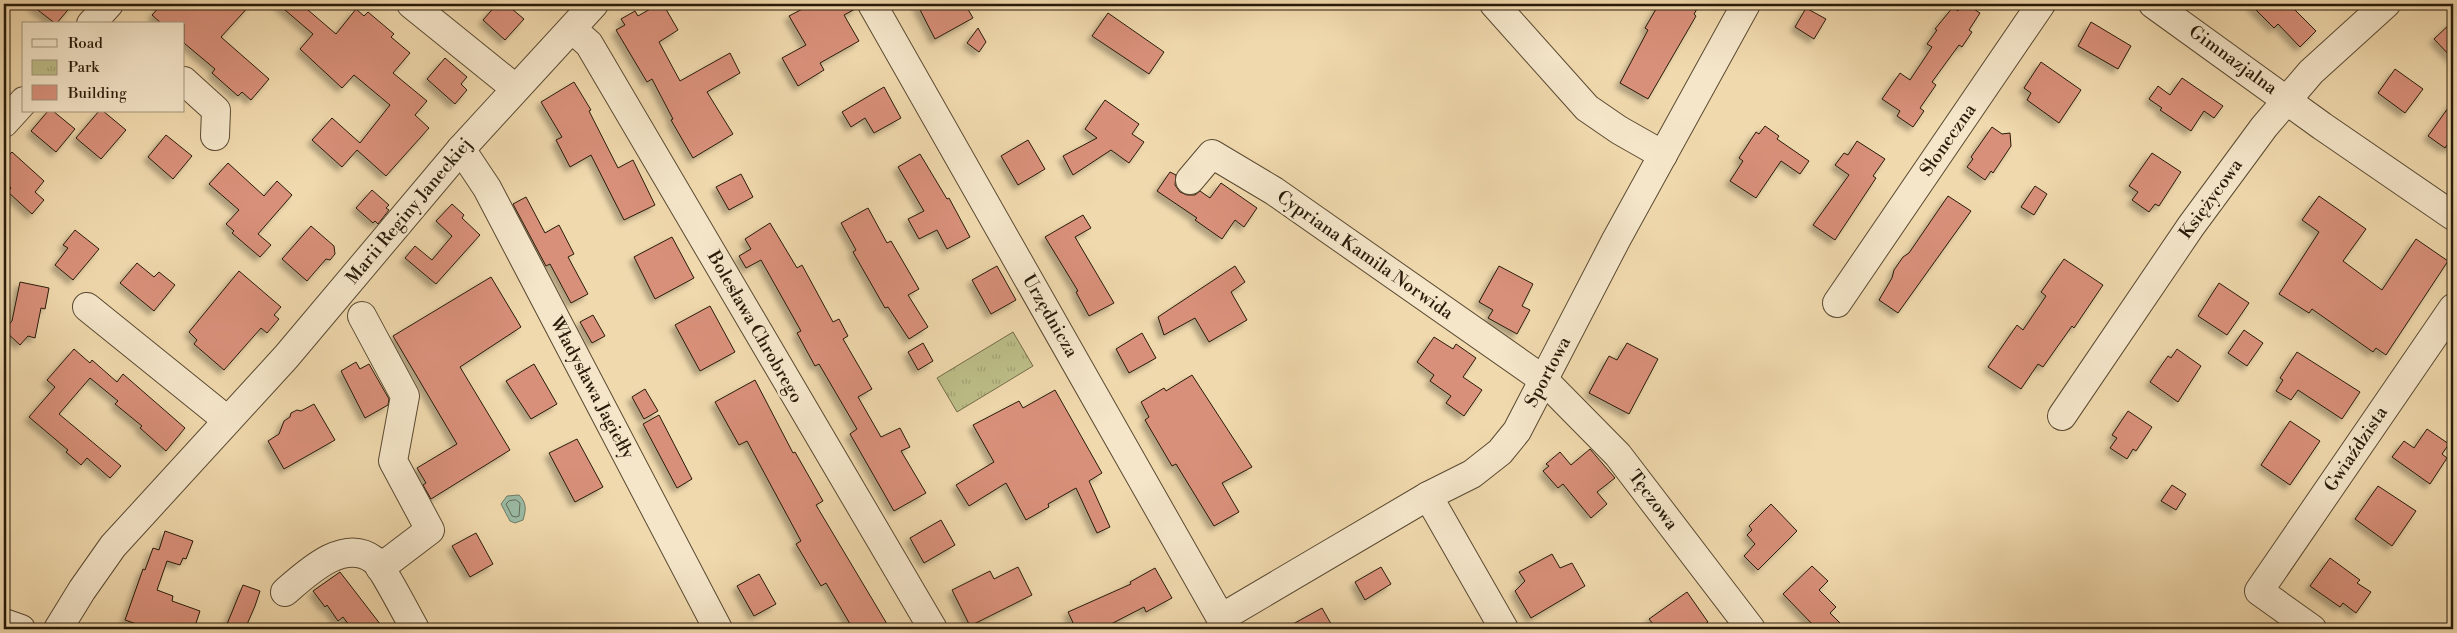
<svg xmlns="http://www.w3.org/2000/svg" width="2457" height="633" viewBox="0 0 2457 633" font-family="'Libre Bodoni',serif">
	<defs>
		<pattern id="park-tufts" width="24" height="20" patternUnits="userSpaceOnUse" patternTransform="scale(1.25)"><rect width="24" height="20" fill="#bdbe88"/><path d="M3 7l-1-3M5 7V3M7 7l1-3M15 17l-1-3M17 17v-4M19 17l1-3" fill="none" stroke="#a2a374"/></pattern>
		<filter id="shadow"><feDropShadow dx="-4.5" dy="4.5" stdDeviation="2.5" flood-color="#0004"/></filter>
	</defs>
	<rect width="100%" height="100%" fill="#f0d9ad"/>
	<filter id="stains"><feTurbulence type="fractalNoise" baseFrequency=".004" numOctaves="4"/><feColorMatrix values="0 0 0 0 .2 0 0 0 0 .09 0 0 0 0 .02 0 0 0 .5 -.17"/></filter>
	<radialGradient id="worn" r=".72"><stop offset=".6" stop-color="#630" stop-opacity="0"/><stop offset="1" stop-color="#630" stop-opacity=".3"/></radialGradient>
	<path fill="url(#park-tufts)" stroke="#726c48" d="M1013,332L1033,366L957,412L937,378Z"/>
	<path fill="#9bbba5" stroke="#6d7b67" d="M519,495C527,503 526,510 523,520L515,523L510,521L501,504L507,496Z"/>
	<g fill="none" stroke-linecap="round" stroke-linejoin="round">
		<path stroke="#626b57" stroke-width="1" d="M516,500L520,503L519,516L516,517L512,516L506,504L509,501Z"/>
	</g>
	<g fill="#d9907a" stroke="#281b09" filter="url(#shadow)">
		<path d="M30,4H73L56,24Z"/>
		<path d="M162,4H251L221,37L269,79L251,100L242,92L238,96L212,73L215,69L184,43V24H162L152,15Z"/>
		<path d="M278,4H301L336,34L356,9L364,16L368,12L394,34L391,37L410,53L393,73L427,101L415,115L429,128L386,176L357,150L342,167L312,140L332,118L360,143L390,105L354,75L342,88L300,49L313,34Z"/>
		<path d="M497,4H506L524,19L505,40L483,20Z"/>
		<path d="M659,4H663L678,30L659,42L680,81L730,53L740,73L707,92L733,134L693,158L671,120L673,119L652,79L647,82L616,30L625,25L621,19L635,11L638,16Z"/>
		<path d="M812,4H856L857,8L844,15L859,41L820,63L824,70L798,86L782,58L806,45L789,16Z"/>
		<path d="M917,4H965L973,18L935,39Z"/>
		<path d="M1659,4H1700L1694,14L1696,16L1648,99L1620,83L1648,30L1645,28Z"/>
		<path d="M1962,4H1966L1980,13L1969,30L1972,32L1962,47L1959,45L1932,82L1936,85L1920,108L1924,111L1913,127L1897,116L1900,111L1882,99L1900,73L1910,80L1932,47L1927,44L1937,30L1935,29L1953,7L1958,11Z"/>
		<path d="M2250,4H2289L2316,31L2300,47L2278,24L2274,28Z"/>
		<path d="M1806,8L1826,19L1814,39L1795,27Z"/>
		<path d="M1108,13L1164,52L1149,74L1092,36Z"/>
		<path d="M2453,21V59L2434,39Z"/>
		<path d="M2091,22L2131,46L2118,69L2078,46Z"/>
		<path d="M978,28L986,42L979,52L967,43Z"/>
		<path d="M445,58L467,77L461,84L467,90L455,104L427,79Z"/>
		<path d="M2041,62L2081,90L2059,123L2027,100L2031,93L2024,88Z"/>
		<path d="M2395,69L2423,89L2405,113L2378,93Z"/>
		<path d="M2182,78L2223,106L2214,118L2204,111L2191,131L2160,110L2162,108L2149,99L2158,86L2170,95Z"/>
		<path d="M574,82L591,110L589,111L618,168L633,160L655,205L624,220L591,155L570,167L556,140L562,137L541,102Z"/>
		<path d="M884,87L901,118L874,133L865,118L851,127L842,112Z"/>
		<path d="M1105,100L1139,124L1132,134L1144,142L1129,163L1111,150L1073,175L1063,156L1097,138L1085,129Z"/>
		<path d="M2453,101V149L2447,145L2445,148L2428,136Z"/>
		<path d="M48,111H53L75,129L56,152L31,131Z"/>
		<path d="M99,111H103L126,130L101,159L76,138Z"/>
		<path d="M1765,126L1779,136L1777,139L1809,161L1800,174L1781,161L1756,198L1730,181L1743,161L1739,158L1756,132L1759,134Z"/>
		<path d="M1992,127L2002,134L2010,133L2011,146L1993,173L1991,171L1985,180L1967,167L1973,159L1971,157Z"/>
		<path d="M166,135L192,156L173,179L148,157Z"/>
		<path d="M1028,140L1045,169L1018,185L1001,156Z"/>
		<path d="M1857,141L1885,159L1873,176L1876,178L1835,240L1813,225L1849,175L1835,165L1844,153L1848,155Z"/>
		<path d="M12,152L44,181L35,192L44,200L32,214L8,192L11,188L4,181V160Z"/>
		<path d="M2152,153L2181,172L2159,206L2155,204L2149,212L2132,200L2138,192L2129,186Z"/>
		<path d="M920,154L947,199L949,198L970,237L947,249L937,230L919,239L908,219L924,211L898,167Z"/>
		<path d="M228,163L264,196L277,181L292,195L258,234L271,245L260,257L232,233L234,231L226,224L239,210L209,184Z"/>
		<path d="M1170,172L1176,175L1175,185L1180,192L1187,195H1195L1200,191L1210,198L1221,183L1257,208L1244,227L1235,220L1222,239L1195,220L1197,218L1157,191Z"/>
		<path d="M741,174L753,197L729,210L716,187Z"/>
		<path d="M2035,186L2047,194L2034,215L2021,207Z"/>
		<path d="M372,190L389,205L386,208L389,210L378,224L375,221L373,223L356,208Z"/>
		<path d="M1948,196L1971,211L1898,313L1879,300L1892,278L1894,270L1903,257L1909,253Z"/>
		<path d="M2319,196L2366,229L2343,261L2382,290L2416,239L2448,261L2386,355L2376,348L2373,352L2312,309L2309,313L2279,294L2319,232L2302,220Z"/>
		<path d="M526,197L545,233L559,225L574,254L568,257L588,294L571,303L550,264L546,266L513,204Z"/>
		<path d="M452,204L464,215L462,218L480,235L436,284L405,258L415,246L432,260L452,236L436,221Z"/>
		<path d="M868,208L887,243L891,241L919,289L908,295L928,327L909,339L888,307L885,308L853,252L856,250L841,223Z"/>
		<path d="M1083,215L1091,228L1075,237L1114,303L1089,316L1076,292L1078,291L1045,237Z"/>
		<path d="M770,223L797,268L802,265L833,322L839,319L848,336L843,339L872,389L858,397L881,437L900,428L910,447L901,451L926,493L894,511L850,434L857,429L819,364L815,366L797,333L801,331L761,260L746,268L739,256L751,249L745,239Z"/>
		<path d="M311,226L334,246L335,254L330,260L326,259L307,281L282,259Z"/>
		<path d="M75,230L99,249L73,280L55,265L68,248L63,245Z"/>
		<path d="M672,237L694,278L655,299L634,257Z"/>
		<path d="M2064,259L2103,285L2074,328L2072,326L2043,367L2038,364L2021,389L1988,367L2017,325L2023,330L2046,296L2041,292Z"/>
		<path d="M137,263L154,277L159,272L175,285L154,311L120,283Z"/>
		<path d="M997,266L1016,300L991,314L972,280Z"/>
		<path d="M1235,266L1245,282L1231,292L1247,320L1209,342L1195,318L1164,335L1158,317Z"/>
		<path d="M1499,266L1533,284L1522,306L1530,310L1517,334L1488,318L1493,310L1479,302Z"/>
		<path d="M239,271L281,307L274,315L279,319L267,333L261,328L224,370L194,344L197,340L189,332Z"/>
		<path d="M491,277L521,327L460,367L510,450L431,499L423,485L426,483L417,468L457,444L393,336Z"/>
		<path d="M20,282L49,288L45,309L41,308L35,338L28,336L20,345L4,330L12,321Z"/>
		<path d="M2219,283L2249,303L2227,335L2198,316Z"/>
		<path d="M710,306L735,352L700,371L675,325Z"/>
		<path d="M593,315L605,336L592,343L580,322Z"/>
		<path d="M2244,330L2263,343L2247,366L2228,353Z"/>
		<path d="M1142,333L1156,358L1129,373L1116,349Z"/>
		<path d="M1434,337L1453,349L1456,344L1476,358L1463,377L1482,390L1464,416L1446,403L1451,396L1430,381L1434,375L1417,362Z"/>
		<path d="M923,343L933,361L918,370L908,352Z"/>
		<path d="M1627,343L1658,359L1629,414L1589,393L1609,356L1617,360Z"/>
		<path d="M74,349L90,363L92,360L117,382L123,374L185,428L166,451L140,428L142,426L115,404L118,401L90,378L59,414L121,466L110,478L87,458L81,465L66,452L68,450L29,417L55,387L47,380Z"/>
		<path d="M2177,349L2201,366L2178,402L2150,382L2168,356L2171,358Z"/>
		<path d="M2297,352L2360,392L2342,419L2298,390L2291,400L2276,391L2283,380L2280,378Z"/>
		<path d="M356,362L360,369L369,364L389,399L388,405L365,418L341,371Z"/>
		<path d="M534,364L557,404L531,419L506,381Z"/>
		<path d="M1192,375L1252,467L1222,483L1239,512L1214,526L1176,464L1172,466L1145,420L1149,417L1141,402L1164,388L1166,391Z"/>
		<path d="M755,380L793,453L795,452L823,501L816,505L890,629H853L826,583L821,586L796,544L801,541L747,441L739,445L715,402Z"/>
		<path d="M645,389L658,411L644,419L632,397Z"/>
		<path d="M1055,390L1102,473L1089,481L1110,527L1097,533L1076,488L1048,504L1049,507L1026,520L1006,483L969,506L956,485L994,462L973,425L1019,401L1023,408Z"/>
		<path d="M314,404L335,440L284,469L268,441L279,434L284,421L290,417L291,413L297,410L301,411Z"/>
		<path d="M2128,411L2152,427L2136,451L2133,449L2127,459L2110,448L2117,438L2112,435Z"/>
		<path d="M659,415L692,479L677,488L643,424Z"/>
		<path d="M2290,421L2320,441L2290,485L2261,465Z"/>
		<path d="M2427,429L2449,444L2442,454L2447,458L2430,484L2392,457L2404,441L2414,448Z"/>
		<path d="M577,439L603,487L575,502L549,453Z"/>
		<path d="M1590,449L1615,478L1597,492L1607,504L1591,518L1563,484L1558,488L1543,471L1549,466L1546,464L1560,452L1571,465Z"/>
		<path d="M2172,485L2186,494L2176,510L2161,501Z"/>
		<path d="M2378,486L2416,511L2392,546L2355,519Z"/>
		<path d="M1771,504L1797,531L1758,570L1744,556L1755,544L1747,535L1752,530L1749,526Z"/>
		<path d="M941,520L955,545L924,563L910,538Z"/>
		<path d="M165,531L193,541L186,559L183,558L180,565L167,561L157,590L173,596L172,601L200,611L194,629H151L125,620L143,569L145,570L153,548L159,550Z"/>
		<path d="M476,533L493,564L470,577L452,546Z"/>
		<path d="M1552,554L1560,568L1572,563L1585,586L1531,618L1515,591L1525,581L1519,572Z"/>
		<path d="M2330,558L2360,580L2357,583L2371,592L2356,613L2343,603L2340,607L2310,586Z"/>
		<path d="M1812,566L1828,581L1819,590L1836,607L1830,613L1846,629H1817L1783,594Z"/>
		<path d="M1018,567L1032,595L970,626L952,590L990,571L994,579Z"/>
		<path d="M1381,567L1391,584L1365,600L1355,582Z"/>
		<path d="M1155,568L1172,598L1146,612L1144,607L1111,624L1114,629H1076L1068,612L1131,584L1130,582Z"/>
		<path d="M340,572L384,629H352L343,617L338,621L327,605L325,607L313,591Z"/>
		<path d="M759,574L776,604L754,616L737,586Z"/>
		<path d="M243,585L260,591L255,606L245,629H225Z"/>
		<path d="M1687,592L1708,622L1698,629H1657L1649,619Z"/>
		<path d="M1322,608L1334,629H1284Z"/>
	</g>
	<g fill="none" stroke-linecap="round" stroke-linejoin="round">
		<defs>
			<g id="minor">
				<path d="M411,4L515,88"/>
				<path d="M872,4L1227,629"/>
				<path d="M1494,4L1587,108L1619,130L1663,155"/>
				<path d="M2153,4L2322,126L2453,216"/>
				<path d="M91,24L109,4"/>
				<path d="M572,29L589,44L933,629"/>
				<path d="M184,81L216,110L215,136"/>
				<path d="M4,123L24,101"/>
				<path d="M461,149L487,188L718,629"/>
				<path d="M1190,180L1212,154L1274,191L1544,380L1618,455L1751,629"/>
				<path d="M1837,303L2041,4"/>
				<path d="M87,307L227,420"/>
				<path d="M362,316L405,396L393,461L430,530L380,568"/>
				<path d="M2062,416L2191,226L2264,127L2311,72L2386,4"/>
				<path d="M1428,496L1504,629"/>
				<path d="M285,592C307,573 344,537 374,560C382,566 408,617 415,629"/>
				<path d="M1221,618L1428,496L1472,474L1500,452L1517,431L1616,240L1746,4"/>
				<path d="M4,623L21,629"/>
				<path d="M58,629L82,590L113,546L286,357L461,149L594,4"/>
				<path d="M2312,629L2259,591L2453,308"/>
			</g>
		</defs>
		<use href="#minor" stroke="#5a4a32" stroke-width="30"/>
		<use href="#minor" stroke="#f5e6ca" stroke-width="28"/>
	</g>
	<g text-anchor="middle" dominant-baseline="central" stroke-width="5" stroke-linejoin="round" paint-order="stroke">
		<g font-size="18" fill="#281b09" stroke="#f5e6ca">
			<text transform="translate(2233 60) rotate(36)">Gimnazjalna</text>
			<text transform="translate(1948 140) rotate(-55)">Słoneczna</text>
			<text transform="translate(2211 199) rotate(-54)">Księżycowa</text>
			<text transform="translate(409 211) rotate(-50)">Marii Reginy Janeckiej</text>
			<text transform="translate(1365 255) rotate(35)">Cypriana Kamila Norwida</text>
			<text transform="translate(1050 316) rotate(60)">Urzędnicza</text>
			<text transform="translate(755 327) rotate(60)">Bolesława Chrobrego</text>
			<text transform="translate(1548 372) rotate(-62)">Sportowa</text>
			<text transform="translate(592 388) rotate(62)">Władysława Jagiełły</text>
			<text transform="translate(2356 449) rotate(-56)">Gwiaździsta</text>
			<text transform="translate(1653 500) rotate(53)">Tęczowa</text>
		</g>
	</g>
	<rect width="2457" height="633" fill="none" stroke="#f0d9ad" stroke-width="20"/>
	<rect x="5" y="5" width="2447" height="623" fill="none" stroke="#281b09" stroke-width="2.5"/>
	<rect x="10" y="10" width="2437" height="613" fill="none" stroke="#281b09"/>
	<rect x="22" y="22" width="162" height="90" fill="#f5e6ca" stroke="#a3957d"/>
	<rect x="32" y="39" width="25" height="8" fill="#f5e6ca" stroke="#a3957d"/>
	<text x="68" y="48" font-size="15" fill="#281b09">Road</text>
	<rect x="32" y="60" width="25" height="15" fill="url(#park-tufts)" stroke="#a3957d"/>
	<text x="68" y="72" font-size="15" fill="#281b09">Park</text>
	<rect x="32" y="85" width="25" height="15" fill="#d9907a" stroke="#a3957d"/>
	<text x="68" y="98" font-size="15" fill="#281b09">Building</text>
	<rect width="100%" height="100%" filter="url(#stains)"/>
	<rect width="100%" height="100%" fill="url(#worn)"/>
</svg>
